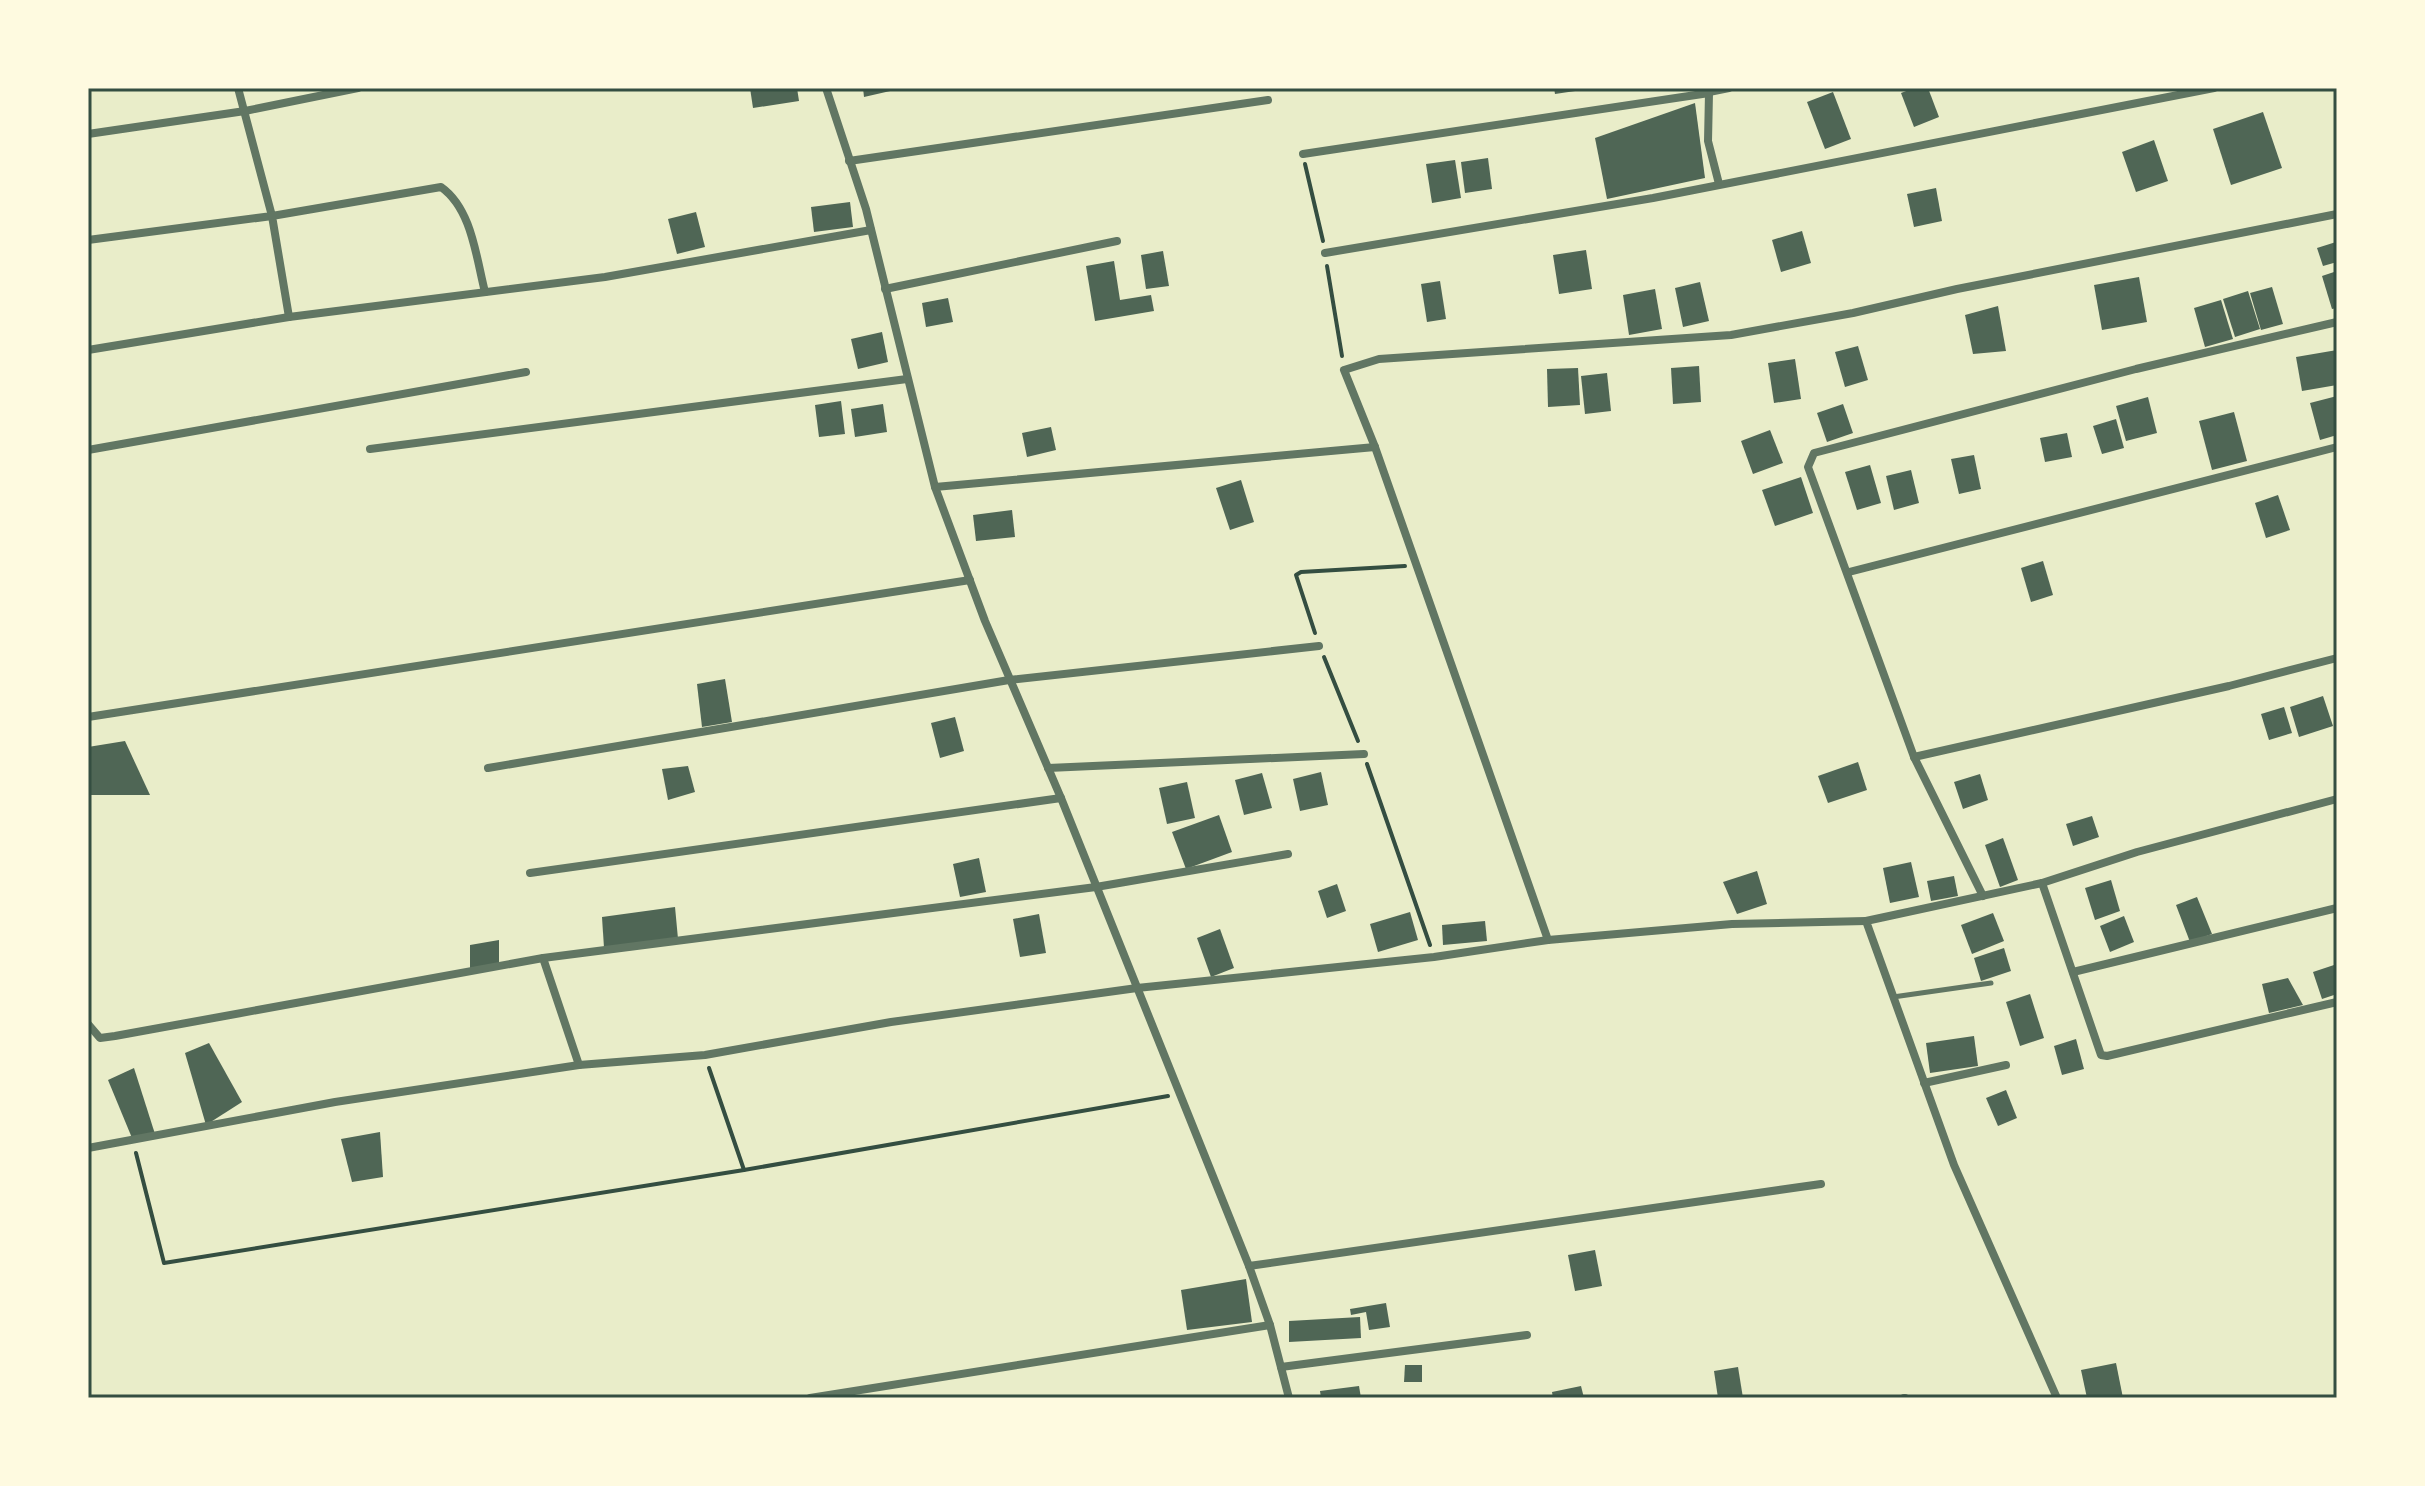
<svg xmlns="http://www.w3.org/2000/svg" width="2425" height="1486" viewBox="0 0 2425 1486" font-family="Rubik,sans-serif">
	<rect width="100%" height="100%" fill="#e9edc9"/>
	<g fill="#4f6655">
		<path d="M750,88H797L799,101L753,108Z"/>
		<path d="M863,88H899V89L864,97Z"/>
		<path d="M1554,88H1582V90L1555,94Z"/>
		<path d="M1914,88H1928L1939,117L1914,127L1901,93Z"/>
		<path d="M1833,92L1851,139L1825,149L1807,102Z"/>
		<path d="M1695,103L1705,178L1607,199L1595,138Z"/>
		<path d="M2263,112L2282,168L2231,185L2213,129Z"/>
		<path d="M2154,140L2168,181L2136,192L2122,152Z"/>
		<path d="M1488,158L1492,189L1465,193L1461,162Z"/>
		<path d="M1455,160L1461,198L1432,203L1426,164Z"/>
		<path d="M1936,188L1942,221L1914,227L1907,194Z"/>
		<path d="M850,202L853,227L814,232L811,207Z"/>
		<path d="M696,212L705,247L677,254L668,219Z"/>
		<path d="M1802,231L1811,263L1781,272L1772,240Z"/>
		<path d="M2336,242L2337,262L2323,266L2317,248Z"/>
		<path d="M1586,250L1592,289L1559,294L1553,255Z"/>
		<path d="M1163,251L1169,286L1146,289L1141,255Z"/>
		<path d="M1114,261L1120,300L1151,295L1154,311L1095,321L1086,266Z"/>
		<path d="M2337,271V308L2332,309L2322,276Z"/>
		<path d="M2139,277L2147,322L2102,330L2094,285Z"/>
		<path d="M1440,281L1446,319L1427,322L1421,284Z"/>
		<path d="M1700,282L1709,321L1683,327L1675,288Z"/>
		<path d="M2272,287L2283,324L2261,330L2250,293Z"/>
		<path d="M1655,289L1662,329L1629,335L1623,295Z"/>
		<path d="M2248,291L2260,329L2235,337L2223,299Z"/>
		<path d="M948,298L953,322L926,327L922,303Z"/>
		<path d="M2221,300L2233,339L2205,347L2194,308Z"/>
		<path d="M1998,306L2006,351L1973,354L1965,315Z"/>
		<path d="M882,332L888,362L858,369L851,339Z"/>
		<path d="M1858,346L1868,380L1845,387L1835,352Z"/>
		<path d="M2337,350V385L2302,391L2296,357Z"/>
		<path d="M1795,359L1801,399L1774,403L1768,363Z"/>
		<path d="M1699,366L1701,402L1673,404L1671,368Z"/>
		<path d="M1578,368L1580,405L1548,407L1547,369Z"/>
		<path d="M1607,373L1611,411L1585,414L1581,376Z"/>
		<path d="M2337,396V435L2320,440L2310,403Z"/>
		<path d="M2148,397L2157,433L2126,441L2116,406Z"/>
		<path d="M841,401L845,434L819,437L815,405Z"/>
		<path d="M883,404L887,432L855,437L851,409Z"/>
		<path d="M1843,404L1853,433L1827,442L1817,413Z"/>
		<path d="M2234,412L2247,461L2212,470L2199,421Z"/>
		<path d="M2116,419L2124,448L2102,454L2093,426Z"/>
		<path d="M1051,427L1056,450L1027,457L1022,433Z"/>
		<path d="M1770,430L1783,463L1753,474L1741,441Z"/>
		<path d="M2067,433L2072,457L2045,462L2040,438Z"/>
		<path d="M1974,455L1981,489L1959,494L1951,459Z"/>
		<path d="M1870,465L1881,503L1857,510L1845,472Z"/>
		<path d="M1911,470L1919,503L1894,510L1886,476Z"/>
		<path d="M1801,477L1813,513L1775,526L1762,490Z"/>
		<path d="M1241,480L1254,522L1230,530L1216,488Z"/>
		<path d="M2278,495L2290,530L2266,538L2255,503Z"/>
		<path d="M1012,510L1015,537L976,541L973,515Z"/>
		<path d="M2043,561L2053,595L2031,602L2021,568Z"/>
		<path d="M725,679L732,722L702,727L697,684Z"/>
		<path d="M2323,696L2333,726L2299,737L2290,707Z"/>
		<path d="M2284,707L2292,733L2269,740L2261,714Z"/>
		<path d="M955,717L964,751L940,758L931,723Z"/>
		<path d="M125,741L150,795H88V747Z"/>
		<path d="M1858,762L1867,790L1828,803L1818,776Z"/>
		<path d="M688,766L695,792L668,800L662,769Z"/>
		<path d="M1321,772L1328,805L1300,811L1293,779Z"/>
		<path d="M1262,773L1272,808L1244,815L1235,780Z"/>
		<path d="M1980,774L1988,800L1963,809L1954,782Z"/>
		<path d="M1187,782L1195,818L1167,824L1159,788Z"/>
		<path d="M1219,815L1232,852L1186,869L1172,832Z"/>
		<path d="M2092,816L2099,837L2073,846L2066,824Z"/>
		<path d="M2003,838L2018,880L2000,887L1985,845Z"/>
		<path d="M979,858L986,892L960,897L953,864Z"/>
		<path d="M1911,862L1919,897L1890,903L1883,868Z"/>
		<path d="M1757,871L1767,904L1737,914L1723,882Z"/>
		<path d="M1954,876L1958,896L1931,901L1927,881Z"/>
		<path d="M2111,880L2120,911L2095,920L2085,888Z"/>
		<path d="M1337,884L1346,911L1327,918L1318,891Z"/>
		<path d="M2197,897L2212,934L2190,942L2176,905Z"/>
		<path d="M675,907L678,939L604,948L602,917Z"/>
		<path d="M1410,912L1418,940L1378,952L1370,924Z"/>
		<path d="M1993,913L2004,941L1972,954L1961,925Z"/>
		<path d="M1039,914L1046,953L1020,957L1013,919Z"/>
		<path d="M2124,916L2134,942L2110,952L2100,926Z"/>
		<path d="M1485,921L1487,941L1443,945L1442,925Z"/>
		<path d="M1220,929L1234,968L1211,977L1197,938Z"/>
		<path d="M499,940V964L470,969V945Z"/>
		<path d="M2004,948L2011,971L1981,981L1974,958Z"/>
		<path d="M2337,964V994L2322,999L2313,972Z"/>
		<path d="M2288,978L2303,1005L2269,1013L2262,984Z"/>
		<path d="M2030,994L2044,1038L2020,1046L2006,1002Z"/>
		<path d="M1974,1036L1978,1066L1930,1073L1926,1043Z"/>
		<path d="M2076,1039L2084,1069L2062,1075L2054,1046Z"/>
		<path d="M209,1043L242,1102L206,1125L185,1053Z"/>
		<path d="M134,1068L155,1134L132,1138L108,1080Z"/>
		<path d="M2006,1090L2017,1118L1998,1126L1986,1098Z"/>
		<path d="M380,1132L383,1177L352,1182L341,1139Z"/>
		<path d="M1595,1250L1602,1286L1575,1291L1568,1255Z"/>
		<path d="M1246,1279L1252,1322L1187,1330L1181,1290Z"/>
		<path d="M1386,1303L1390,1327L1369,1330L1366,1312L1351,1315L1350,1309Z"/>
		<path d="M1360,1317L1361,1338L1289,1342V1321Z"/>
		<path d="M2116,1363L2123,1398H2087L2081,1370Z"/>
		<path d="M1405,1365H1422V1382H1404Z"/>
		<path d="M1738,1367L1743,1398H1718L1714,1371Z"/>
		<path d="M1359,1386L1361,1398H1321L1320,1391Z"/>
		<path d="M1581,1386L1584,1398H1553L1552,1392Z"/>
	</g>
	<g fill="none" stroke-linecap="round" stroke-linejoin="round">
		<g stroke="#344e41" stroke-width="4">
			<path d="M1305,164L1323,241"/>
			<path d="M1327,266L1342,356"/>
			<path d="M1315,633L1296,575L1301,572L1405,566"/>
			<path d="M1324,657L1358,741"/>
			<path d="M1367,764L1430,945"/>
			<path d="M709,1068L744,1170"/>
			<path d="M136,1153L164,1263L744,1170L1168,1096"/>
		</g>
		<path stroke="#617663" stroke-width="5" d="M1893,997L1991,983"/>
		<g stroke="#617663" stroke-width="8">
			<path d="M826,88L866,209L935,487L985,621L1061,798L1249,1266L1270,1325L1289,1398"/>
			<path d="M1709,92L1729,88"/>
			<path d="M88,134L245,111L358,88"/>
			<path d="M1303,154L1709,93L1708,141L1719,184"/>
			<path d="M849,161L1268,100"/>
			<path d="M88,240L272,216L238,88"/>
			<path d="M1325,253L1653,198L2214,88"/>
			<path d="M885,289L1117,241"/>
			<path d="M289,317L272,216L441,187C472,209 476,257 485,292"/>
			<path d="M88,350L289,317L605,277L871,230"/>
			<path d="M370,449L907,379"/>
			<path d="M88,450L526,372"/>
			<path d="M935,487L1375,447"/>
			<path d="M1849,572L2337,447"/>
			<path d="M88,717L970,580"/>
			<path d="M1914,757L2229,686L2337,658"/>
			<path d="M488,768L1009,680L1319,646"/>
			<path d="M1048,768L1364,754"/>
			<path d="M530,873L1061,798"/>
			<path d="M2042,883L2101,1055L2107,1056L2337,1002"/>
			<path d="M1983,896L1914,757L1808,467L1814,453L2136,369L2337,322"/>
			<path d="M1548,940L1375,447L1344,370L1379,359L1731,335L1853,313L1957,289L2337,214"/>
			<path d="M2073,972L2337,908"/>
			<path d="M88,1024L100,1038L115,1036L543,958"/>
			<path d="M579,1065L543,958L1096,887L1288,854"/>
			<path d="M1924,1083L2006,1065"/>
			<path d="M88,1148L335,1102L579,1065L705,1055L891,1022L1137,988L1434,957L1548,940L1732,924L1866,921"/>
			<path d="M1249,1266L1821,1184"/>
			<path d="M1281,1367L1527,1335"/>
			<path d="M810,1398L1270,1325"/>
			<path d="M1904,1398H1905"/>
			<path d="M2057,1398L1954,1165L1866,921L2042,883L2137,852L2337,799"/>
		</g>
	</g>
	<rect width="2425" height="1486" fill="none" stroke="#fefae0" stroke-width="180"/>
	<rect x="90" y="90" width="2245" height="1306" fill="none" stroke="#344e41" stroke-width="3"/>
</svg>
